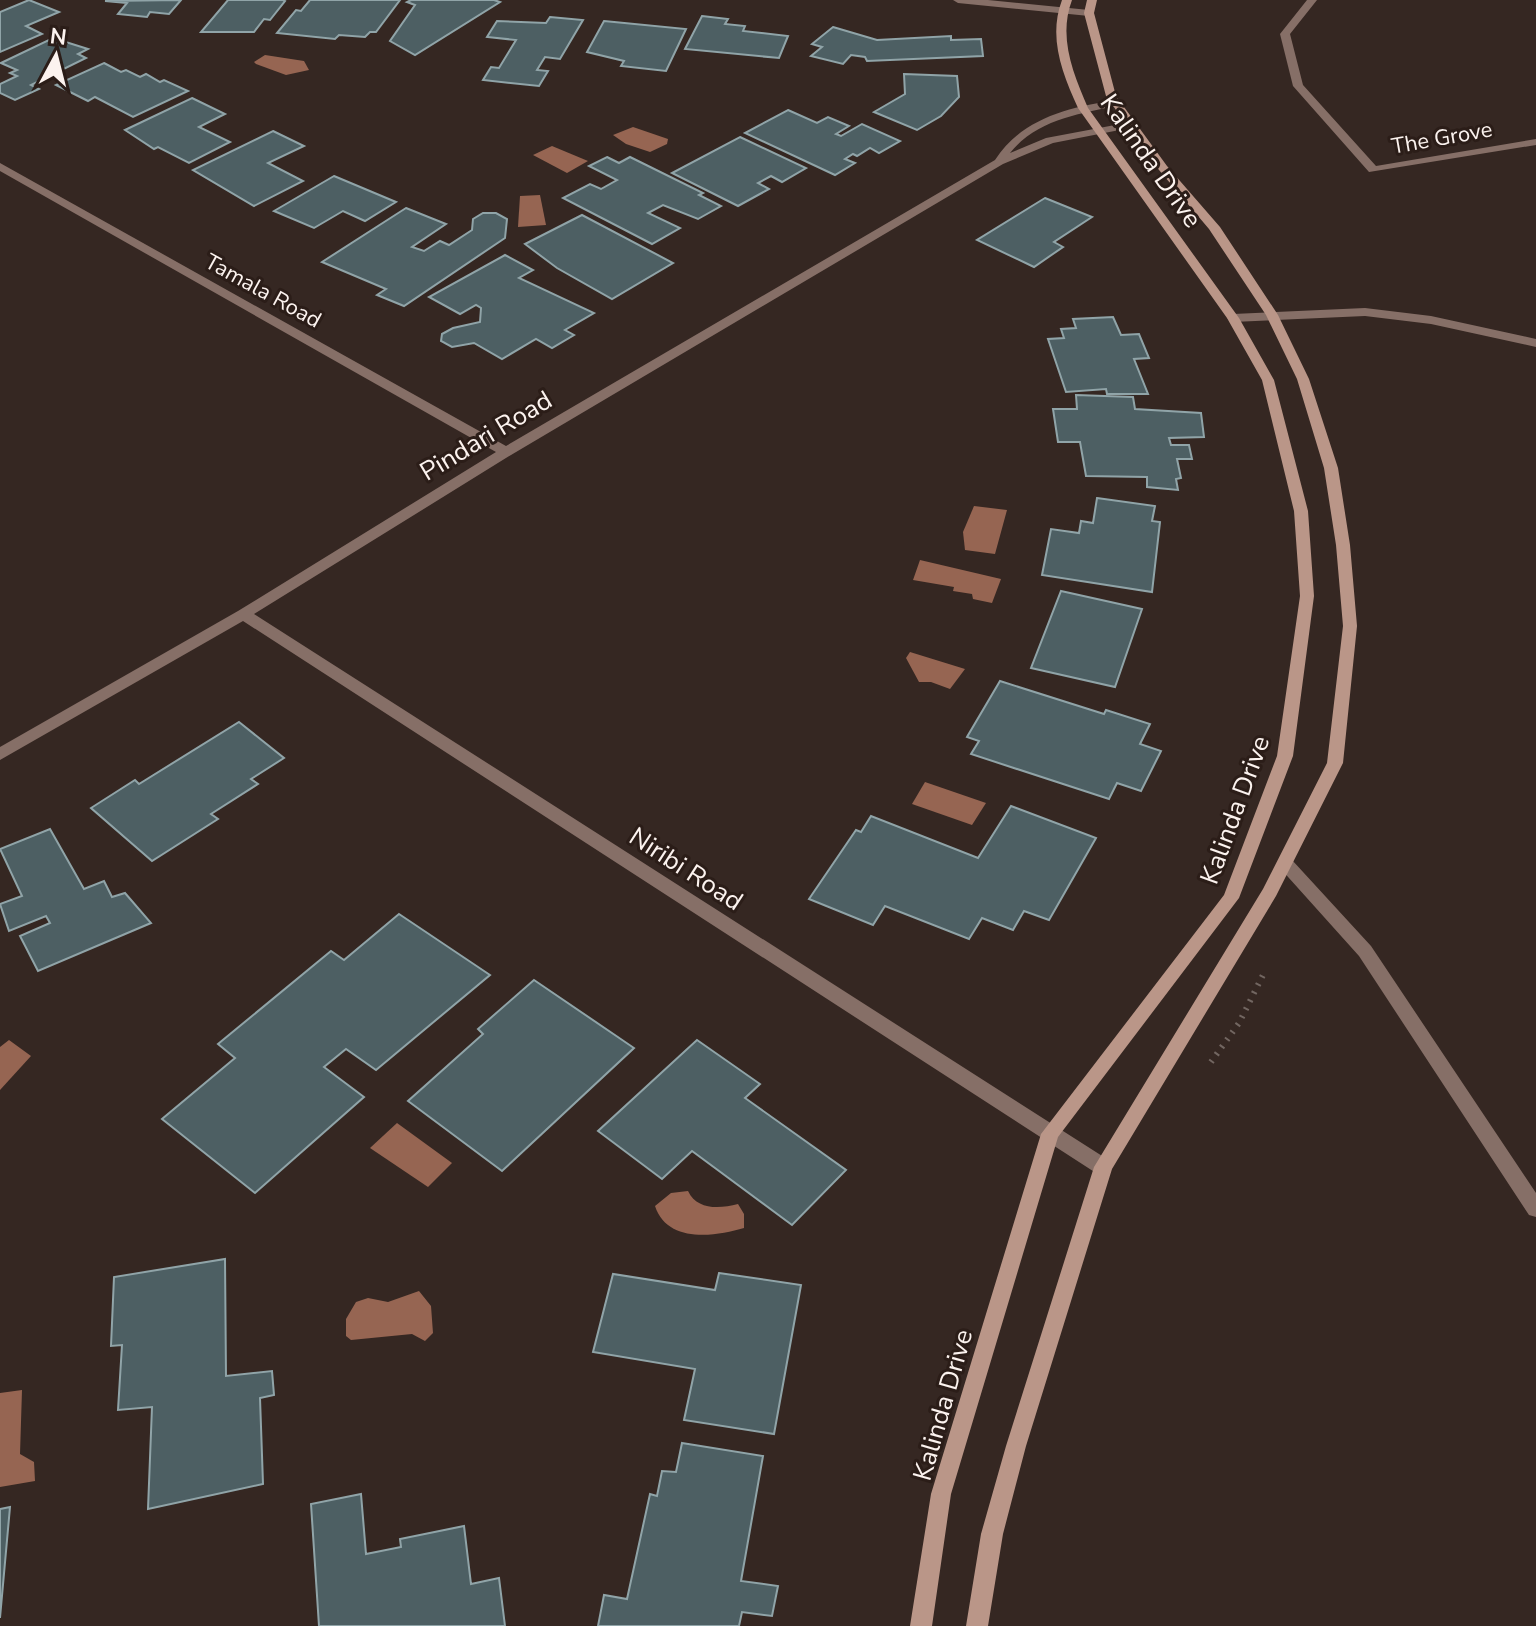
<svg xmlns="http://www.w3.org/2000/svg" width="1536" height="1626" viewBox="0 0 1536 1626" font-family="'Nunito Sans',sans-serif">
	<rect width="100%" height="100%" fill="#352722"/>
	<g fill="#966552">
		<path d="M265,55L304,61L309,70L286,75L256,64L254,62Z"/>
		<path d="M633,127L668,139L667,144L650,152L626,144L613,135Z"/>
		<path d="M552,146L588,161L567,173L533,155Z"/>
		<path d="M540,195L546,225L518,227L520,196Z"/>
		<path d="M974,506L1007,510L995,554L965,550L963,532Z"/>
		<path d="M920,560L1001,579L992,603L973,599L972,594L953,591L954,587L913,580Z"/>
		<path d="M910,652L965,669L950,689L931,682H919L906,658Z"/>
		<path d="M925,782L986,803L972,825L912,804Z"/>
		<path d="M9,1040L31,1056L0,1090V1047Z"/>
		<path d="M397,1123L452,1163L428,1187L370,1148Z"/>
		<path d="M688,1191C697,1210 719,1209 738,1204L744,1214V1228C714,1237 667,1243 655,1206L671,1193Z"/>
		<path d="M419,1291L431,1306L433,1333L425,1341L412,1334L351,1340L346,1336V1319L356,1302L368,1298L388,1302Z"/>
		<path d="M22,1390L20,1454L34,1462L35,1481L0,1487V1393Z"/>
	</g>
	<g fill="#4d5f63" stroke="#90a4a8" stroke-width="2">
		<path d="M29,0L59,12L26,26L42,34L0,52V12Z"/>
		<path d="M181,0L169,14L150,12L147,17L118,14L127,3L105,1Z"/>
		<path d="M228,0H283L285,1L270,20L264,19L254,32H201Z"/>
		<path d="M310,0H400L376,32H370L365,37L339,35L335,39L277,33L296,10L301,11Z"/>
		<path d="M411,0H494L500,2L415,55L390,41L415,5L407,2Z"/>
		<path d="M702,16L728,19L725,24L745,26L743,31L788,36L779,58L685,49Z"/>
		<path d="M550,17L583,20L560,59L545,57L537,70L548,71L539,86L483,80L491,67L499,68L516,40L487,37L497,21L546,23Z"/>
		<path d="M604,21L686,29L666,71L621,66L624,61L587,52Z"/>
		<path d="M833,27L877,40L951,36V40L981,39L983,56L867,61L865,57L851,55L843,64L811,56L822,47L812,44Z"/>
		<path d="M53,38L88,49L78,54L86,58L31,85L39,89L15,100L0,93V84L17,76L10,73L17,70L1,63Z"/>
		<path d="M104,63L121,72L126,70L140,77L146,74L160,82L164,80L188,91L133,117L95,97L88,101L56,85Z"/>
		<path d="M904,74L957,76L959,97L941,116L917,130L874,112L905,94Z"/>
		<path d="M192,98L225,114L199,127L230,142L189,163L158,147L154,149L125,130Z"/>
		<path d="M788,110L817,123L828,117L849,126L836,134L841,136L862,124L900,141L879,153L870,148L857,156L853,154L845,159L855,163L835,175L745,133Z"/>
		<path d="M273,131L304,146L268,163L303,181L254,206L193,170Z"/>
		<path d="M740,137L806,168L782,182L771,176L758,183L769,189L738,206L672,173Z"/>
		<path d="M607,157L619,163L630,157L703,193L699,195L721,206L698,219L663,205L648,213L680,228L652,244L563,198L590,184L601,189L617,180L589,166Z"/>
		<path d="M334,176L396,202L365,221L343,211L314,228L274,211Z"/>
		<path d="M1045,198L1092,217L1054,242L1063,247L1034,267L977,240Z"/>
		<path d="M406,208L446,224L412,247L424,251L440,241L449,245L472,230L473,219L483,213H496L507,219L505,238L404,306L377,295L386,289L322,262Z"/>
		<path d="M582,215L673,263L612,299L557,268L525,244Z"/>
		<path d="M505,255L533,270L519,278L594,313L565,330L574,335L552,348L536,339L502,359L474,343L452,347L441,341L442,334L453,328L480,322L481,308L476,305L460,314L429,297Z"/>
		<path d="M1113,317L1121,335L1139,334L1149,358L1134,359L1148,394H1107L1106,389L1066,392L1048,339L1064,338L1061,329L1076,328L1073,319Z"/>
		<path d="M1076,395L1133,397L1135,409L1201,413L1204,437L1169,438L1171,445H1189L1192,459H1177L1181,478L1176,479L1178,490L1147,487V477L1086,476L1080,442H1058L1053,409H1077Z"/>
		<path d="M1097,498L1155,506L1152,521L1160,522L1152,592L1042,575L1051,529L1079,533L1081,521L1093,523Z"/>
		<path d="M1061,591L1142,609L1115,687L1031,668Z"/>
		<path d="M1000,681L1104,714L1106,710L1150,724L1140,744L1161,751L1141,791L1117,783L1109,799L971,754L979,741L967,737Z"/>
		<path d="M239,722L284,758L251,779L258,784L211,814L218,819L152,861L91,808L135,780L139,784Z"/>
		<path d="M1011,806L1096,838L1049,920L1024,911L1013,930L982,918L969,939L885,906L873,925L809,899L856,830L861,832L871,816L978,858Z"/>
		<path d="M50,829L84,889L104,881L112,897L125,893L151,923L38,971L20,936L50,923L46,916L9,931L0,904L22,896L0,849Z"/>
		<path d="M399,914L490,975L376,1070L346,1049L324,1067L364,1097L255,1193L162,1119L235,1058L218,1044L331,951L344,960Z"/>
		<path d="M534,980L634,1048L502,1171L408,1101L483,1034L478,1029Z"/>
		<path d="M697,1040L760,1084L745,1098L846,1170L792,1225L692,1151L662,1179L598,1131Z"/>
		<path d="M225,1259L226,1376L272,1371L274,1395L260,1398L263,1484L148,1509L152,1407L118,1410L122,1345L111,1346L114,1277Z"/>
		<path d="M719,1273L801,1285L774,1434L684,1420L695,1369L593,1352L613,1274L715,1290Z"/>
		<path d="M682,1443L763,1456L741,1581L778,1586L772,1616L742,1612L739,1626H598L604,1595L627,1599L650,1494L657,1496L662,1471L676,1472Z"/>
		<path d="M361,1494L366,1554L401,1547L400,1539L464,1526L471,1584L499,1578L505,1626H319L311,1504Z"/>
		<path d="M10,1507L0,1618V1509Z"/>
	</g>
	<g fill="none" stroke-linecap="round" stroke-linejoin="round">
		<path stroke="#726661" stroke-width="6" stroke-dasharray="2 7" stroke-linecap="butt" d="M1211,1062L1239,1023L1263,975"/>
		<g fill="#866f67" fill-rule="evenodd">
			<path d="M1365,308L1431,316L1536,339V347L1431,324L1365,316L1233,322L1227,318L1233,314Z"/>
			<path d="M1286,858L1292,860L1371,946L1536,1193V1217L1529,1215L1359,956L1280,868L1278,864L1280,860Z"/>
		</g>
		<g fill="#866f67" fill-rule="evenodd">
			<path d="M953,0H988L1089,10L1094,13L1089,16L958,3Z"/>
			<path d="M1307,0H1317L1290,34L1303,85L1376,166L1536,139V145L1369,172L1293,86L1280,34Z"/>
			<path d="M1116,100L1121,103L1120,105C1080,114 1037,119 1010,153L1046,138L1131,122L1136,125L1135,127L1053,143L1003,164L511,455L254,614L1110,1161L1112,1167L1110,1173L1103,1175L1096,1173L243,621L0,760V747L238,611L496,452L0,171V163L506,446L995,160C1022,118 1070,107 1116,100Z"/>
		</g>
		<g fill="#ba9688" fill-rule="evenodd">
			<path d="M1062,0H1072C1058,37 1073,73 1088,108L1239,318L1274,380L1308,511L1314,596L1293,756L1239,898L1058,1137L951,1494L932,1626H910L931,1494L1041,1134L1224,895L1277,756L1300,596L1294,511L1262,380L1227,318L1078,108C1062,73 1048,37 1062,0Z"/>
			<path d="M1087,0H1097L1094,13L1116,96L1167,166L1220,227L1278,315L1309,379L1338,468L1350,545L1357,626L1343,763L1276,896L1112,1169L1026,1446L1003,1534L988,1626H966L981,1534L1006,1446L1094,1167L1263,889L1327,763L1343,626L1336,545L1324,468L1297,379L1266,315L1209,229L1159,170L1106,96L1084,13Z"/>
		</g>
	</g>
	<g text-anchor="middle" dominant-baseline="central" stroke-width="6" stroke-linejoin="round" paint-order="stroke">
		<g font-size="22" fill="#fcf3ef" stroke="#2b1d18">
			<text transform="translate(1442 138) rotate(-10)">The Grove</text>
			<text transform="translate(263 291) rotate(29)">Tamala Road</text>
		</g>
		<g font-size="26" fill="#fcf3ef" stroke="#2b1d18">
			<text transform="translate(1151 161) rotate(55)">Kalinda Drive</text>
			<text transform="translate(486 436) rotate(-31)">Pindari Road</text>
			<text transform="translate(1235 810) rotate(-70)">Kalinda Drive</text>
			<text transform="translate(686 869) rotate(33)">Niribi Road</text>
			<text transform="translate(943 1405) rotate(-74)">Kalinda Drive</text>
		</g>
	</g>
	<g transform="translate(56 56) rotate(7)" stroke="#2b1d18" stroke-width="6" paint-order="stroke">
	<path d="M0-6L14 30L0 20L-14 30Z" fill="#fcf3ef"/>
	<text y="-12" font-size="22" font-weight="bold" text-anchor="middle" fill="#fcf3ef">N</text>
	</g>
</svg>
